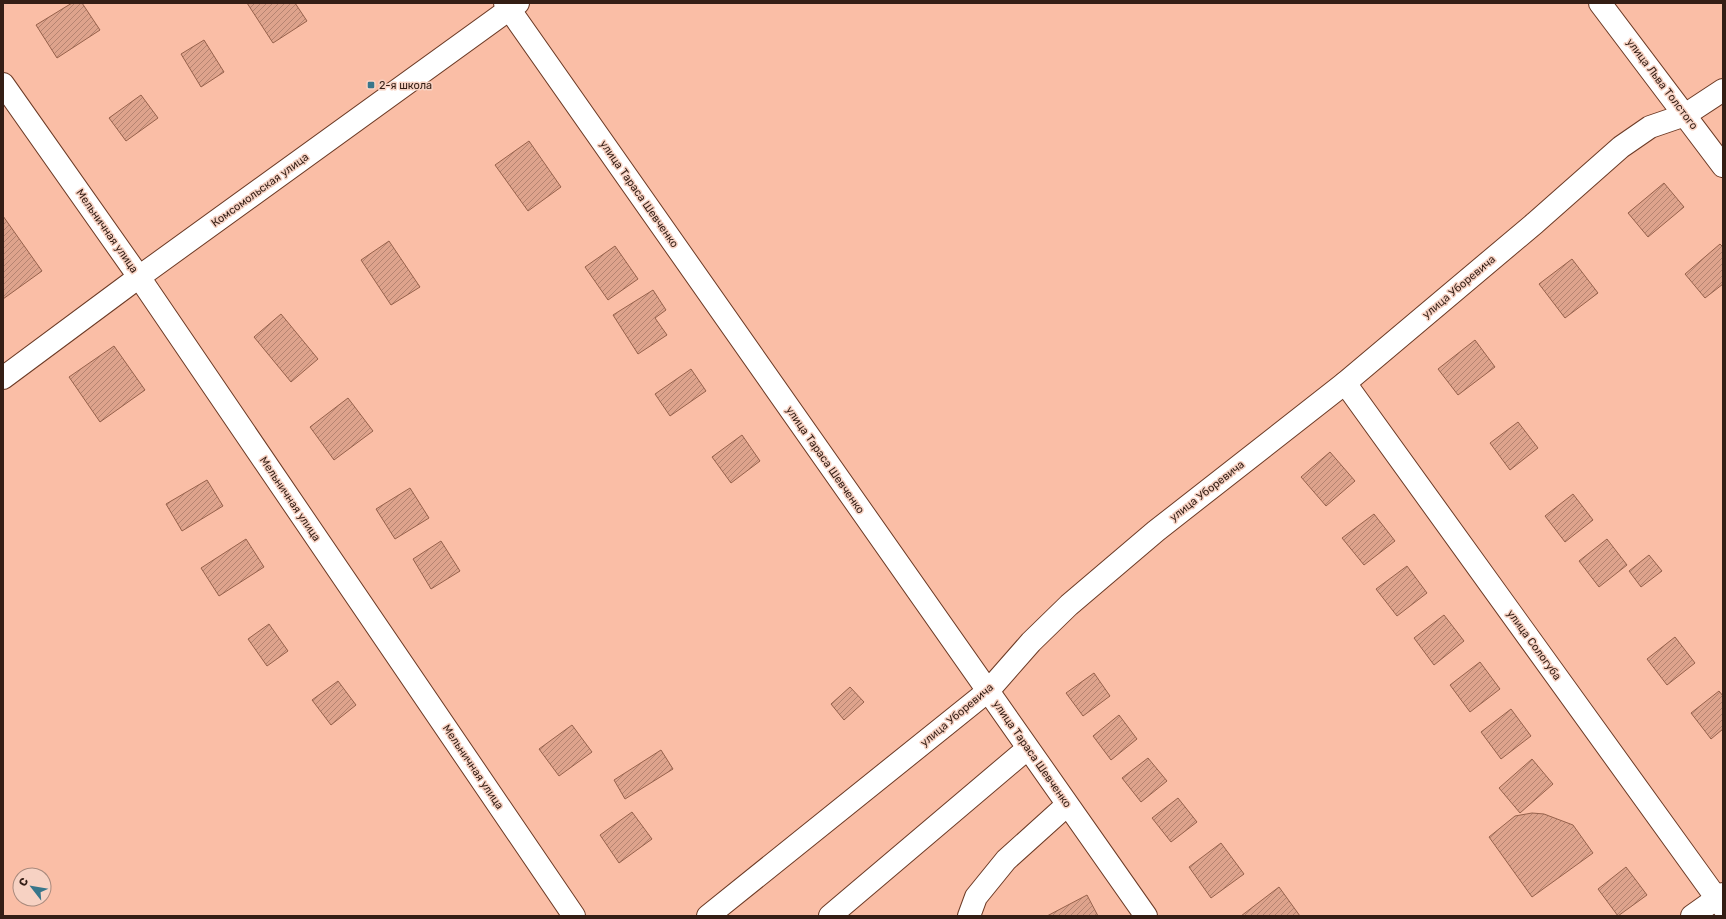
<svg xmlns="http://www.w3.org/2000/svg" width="1726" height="919" viewBox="0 0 1726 919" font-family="Rubik,sans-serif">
	<defs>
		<pattern id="building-hatch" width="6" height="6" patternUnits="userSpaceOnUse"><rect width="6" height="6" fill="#dea38c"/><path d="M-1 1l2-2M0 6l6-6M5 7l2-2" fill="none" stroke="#b58471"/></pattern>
	</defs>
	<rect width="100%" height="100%" fill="#fabea6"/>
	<g fill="url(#building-hatch)" stroke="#96614b">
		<path d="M72,3H82L100,30L57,58L36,25Z"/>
		<path d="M247,3H295L307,21L273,43Z"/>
		<path d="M204,40L224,72L201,87L181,54Z"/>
		<path d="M141,95L158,118L126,141L109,118Z"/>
		<path d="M529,141L561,187L528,211L495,165Z"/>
		<path d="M1664,183L1684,207L1648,237L1628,213Z"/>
		<path d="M3,216L42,271L3,299Z"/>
		<path d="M389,241L420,287L391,305L361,260Z"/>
		<path d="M1720,244L1723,247V284L1705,298L1685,274Z"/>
		<path d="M615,246L638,279L608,300L585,267Z"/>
		<path d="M1572,259L1598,293L1565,318L1539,284Z"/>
		<path d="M653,290L666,310L655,318L667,335L638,354L613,315Z"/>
		<path d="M281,314L318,359L291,382L254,337Z"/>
		<path d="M1475,340L1495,367L1458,395L1438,369Z"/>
		<path d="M114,346L145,390L100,422L69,377Z"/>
		<path d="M691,369L706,391L670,416L655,394Z"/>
		<path d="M348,398L373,431L334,460L310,427Z"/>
		<path d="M1518,422L1538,448L1510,470L1490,443Z"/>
		<path d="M742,435L760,461L731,483L712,457Z"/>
		<path d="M1330,452L1355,481L1326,506L1301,477Z"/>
		<path d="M207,480L223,506L182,531L166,504Z"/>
		<path d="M410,488L429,518L395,539L376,509Z"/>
		<path d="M1573,494L1593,520L1565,542L1545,516Z"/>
		<path d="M1374,514L1395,541L1364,565L1342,538Z"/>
		<path d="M246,539L264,567L219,596L201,568Z"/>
		<path d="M1607,539L1627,565L1599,587L1579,561Z"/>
		<path d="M441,541L460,571L431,589L413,559Z"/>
		<path d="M1649,555L1662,571L1641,587L1629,571Z"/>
		<path d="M1407,566L1427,593L1397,616L1376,589Z"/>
		<path d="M1444,615L1464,641L1434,665L1414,638Z"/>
		<path d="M269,624L288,651L267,666L248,639Z"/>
		<path d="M1675,637L1695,663L1667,685L1647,659Z"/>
		<path d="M1480,662L1500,689L1470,712L1450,685Z"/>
		<path d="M1094,673L1110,696L1083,716L1066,693Z"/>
		<path d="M338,681L356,705L331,725L312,700Z"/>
		<path d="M850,687L864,702L844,720L831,704Z"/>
		<path d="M1719,691L1723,696V729L1711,739L1691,713Z"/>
		<path d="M1511,709L1531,736L1501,759L1481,732Z"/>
		<path d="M1119,715L1137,739L1111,760L1093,736Z"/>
		<path d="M572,725L592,752L559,776L539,749Z"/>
		<path d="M661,750L673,769L625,799L614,780Z"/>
		<path d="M1148,758L1167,781L1141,802L1122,778Z"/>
		<path d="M1532,759L1553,784L1520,813L1499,788Z"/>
		<path d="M1178,798L1197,822L1171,842L1152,818Z"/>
		<path d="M632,812L652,839L619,863L600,835Z"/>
		<path d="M1532,813L1544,814L1573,825L1593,853L1532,897L1489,837L1515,816Z"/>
		<path d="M1221,843L1244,874L1211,898L1189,867Z"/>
		<path d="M1626,867L1647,895L1618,916L1598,889Z"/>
		<path d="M1279,887L1300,916H1241Z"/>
		<path d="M1087,895L1098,916H1047Z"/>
	</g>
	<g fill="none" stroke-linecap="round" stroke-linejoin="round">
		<defs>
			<g id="minor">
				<path d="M505,3L1146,916"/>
				<path d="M1600,3L1723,166"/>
				<path d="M3,84L139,277L3,378"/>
				<path d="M1345,383L1723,907"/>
				<path d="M708,916L988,691L1031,642L1069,605L1156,531L1345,383L1535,223L1621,147L1650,127L1685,115L1723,90"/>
				<path d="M830,916L1027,749"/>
				<path d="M969,916L976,897L1006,860L1067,805"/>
				<path d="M1692,916L1723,894"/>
			</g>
			<path id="major" d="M518,3L139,277L574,916"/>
		</defs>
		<use href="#minor" stroke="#6c3a25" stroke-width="24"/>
		<use href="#major" stroke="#6c3a25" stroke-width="24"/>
		<use href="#minor" stroke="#fff" stroke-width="22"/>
		<use href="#major" stroke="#fff" stroke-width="22"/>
	</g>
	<rect fill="#38768b" stroke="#f7d2c3" stroke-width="1.5" x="367" y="81" width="8" height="8" rx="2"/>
	<g text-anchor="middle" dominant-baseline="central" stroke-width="3" stroke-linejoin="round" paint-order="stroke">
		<g font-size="11" fill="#341e15" stroke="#f7d2c3">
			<text transform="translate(1662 84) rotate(53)">улица Льва Толстого</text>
			<text transform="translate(260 190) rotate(-36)">Комсомольская улица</text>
			<text transform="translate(639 194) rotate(55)">улица Тараса Шевченко</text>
			<text transform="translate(107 231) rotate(55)">Мельничная улица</text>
			<text transform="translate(1459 287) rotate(-40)">улица Уборевича</text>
			<text transform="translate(825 460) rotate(55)">улица Тараса Шевченко</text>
			<text transform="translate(1207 491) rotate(-38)">улица Уборевича</text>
			<text transform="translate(290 499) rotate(56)">Мельничная улица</text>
			<text transform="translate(1534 645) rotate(54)">улица Сологуба</text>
			<text transform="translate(957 715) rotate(-40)">улица Уборевича</text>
			<text transform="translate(1032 754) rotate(55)">улица Тараса Шевченко</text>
			<text transform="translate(473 767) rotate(56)">Мельничная улица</text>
		</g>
		<g font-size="11" fill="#341e15" stroke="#f7d2c3" text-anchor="start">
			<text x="379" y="85">2-я школа</text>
		</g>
	</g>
	<rect width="1726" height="919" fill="none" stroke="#341e15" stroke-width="8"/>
	<g transform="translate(32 887) rotate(301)"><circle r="19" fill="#f7d2c3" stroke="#a98a7d"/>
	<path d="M0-3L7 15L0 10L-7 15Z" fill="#38768b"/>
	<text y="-6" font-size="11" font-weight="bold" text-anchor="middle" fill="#341e15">С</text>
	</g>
</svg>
